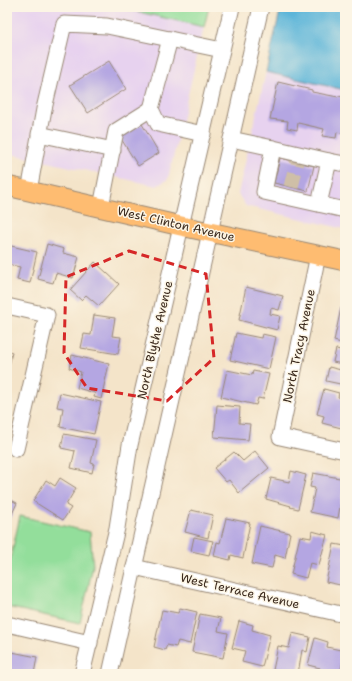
<svg xmlns="http://www.w3.org/2000/svg" width="352" height="681" viewBox="0 0 352 681" font-family="'Shantell Sans',sans-serif">
	<rect width="100%" height="100%" fill="#fcf5e5"/>
	<filter id="ink" filterUnits="userSpaceOnUse"><feTurbulence type="fractalNoise" baseFrequency=".025" numOctaves="2"/><feDisplacementMap in="SourceGraphic" scale="8" xChannelSelector="R" yChannelSelector="G"/><feConvolveMatrix kernelMatrix="1 2 1 2 8 2 1 2 1" color-interpolation-filters="sRGB"/></filter>
	<filter id="wash" filterUnits="userSpaceOnUse"><feTurbulence type="fractalNoise" baseFrequency=".012" numOctaves="4" result="noise"/><feDisplacementMap in="SourceGraphic" scale="16" xChannelSelector="R" yChannelSelector="G"/><feGaussianBlur stdDeviation="0.9" result="paint"/><feColorMatrix in="noise" values="0 0 0 0 0 0 0 0 0 0 0 0 0 0 0 0 0 1.4 0 .05"/><feComposite in="paint" operator="in"/></filter>
	<g filter="url(#wash)">
		<rect width="100%" height="100%" fill="#f4e4c9"/>
		<g fill="#e7d2ef">
			<path d="M9,7H117L204,27L168,179L157,186L7,153V16Z"/>
			<path d="M266,72L345,90V229L246,206L238,194Z"/>
		</g>
		<g fill="#93de9b" stroke="#67845c">
			<path d="M117,7H209L204,27Z"/>
			<path d="M20,516L90,532L93,566L80,623L7,607V575Z"/>
		</g>
		<path fill="#5cb5d9" stroke="#4c707c" d="M281,7H345V90L266,72Z"/>
		<g id="blocks">
			<g fill="#b4a6e2">
				<path d="M109,61L126,89L88,113L70,85Z"/>
				<path d="M278,82L312,90V92L338,97V96L345,97V134L337,132L336,138L322,136L324,129L298,123L297,130L287,128L288,121L270,119Z"/>
				<path d="M142,124L159,153L138,166L120,137Z"/>
				<path d="M280,158L314,166L308,191L274,183Z"/>
				<path d="M47,244L64,249L63,253L79,257L73,278L56,273L53,283L38,279Z"/>
				<path d="M7,245L37,252L30,283L17,280L20,267L7,264Z"/>
				<path d="M95,262L119,284L99,306L86,295L81,300L70,290Z"/>
				<path d="M246,287L283,296L279,310L271,308L270,314L280,316L277,330L239,320Z"/>
				<path d="M341,308L345,309V344L334,341Z"/>
				<path d="M94,315L115,318L112,336L121,337L118,354L81,348L84,334L91,335Z"/>
				<path d="M236,333L261,338L262,334L276,337L269,369L230,360Z"/>
				<path d="M336,349L345,351V385L326,381L329,367L341,370L342,364L333,362Z"/>
				<path d="M7,350L12,352L9,366L7,365Z"/>
				<path d="M72,355L109,364L101,399L94,397L95,393L77,388L81,372L69,368Z"/>
				<path d="M227,370L252,375L253,371L269,374L263,399L258,398L256,405L221,397Z"/>
				<path d="M324,389L339,393L338,397L345,399V429L322,423L324,416L317,414Z"/>
				<path d="M60,393L101,402L94,434L60,427L63,408L57,407Z"/>
				<path d="M217,405L240,407L239,423L250,424L248,440L214,437Z"/>
				<path d="M64,434L96,440L91,463L94,464L92,473L71,468L75,451L61,448Z"/>
				<path d="M255,451L269,468L239,493L229,480L226,482L214,468L234,452L243,461Z"/>
				<path d="M291,471L306,475L298,509L290,507L291,506L266,499L271,478L289,482Z"/>
				<path d="M313,473L345,479L338,518L310,512L315,488L310,487Z"/>
				<path d="M60,478L76,488L66,505L71,508L63,520L33,501L46,480L55,486Z"/>
				<path d="M7,498L17,503L7,525Z"/>
				<path d="M191,510L213,515L208,538L185,532Z"/>
				<path d="M226,518L250,523L243,558L231,555L230,560L214,556L217,542L220,543Z"/>
				<path d="M260,526L290,533L285,558L275,555L272,568L252,564Z"/>
				<path d="M312,531L327,535L319,565L310,563L306,578L291,574L300,536L311,538Z"/>
				<path d="M194,537L213,541L209,555L191,551Z"/>
				<path d="M334,544L345,546V586L326,582Z"/>
				<path d="M180,608L197,612L190,644L178,641L176,647L167,645L165,650L154,647L162,610L178,613Z"/>
				<path d="M200,614L221,618L218,631L228,633L223,658L192,652Z"/>
				<path d="M239,621L253,625L252,630L270,635L262,667L242,662L245,651L232,648Z"/>
				<path d="M292,633L310,637L307,652L302,650L298,674H290L273,670L278,646L289,648Z"/>
				<path d="M315,638L328,642L327,647L345,651L340,674H319L320,668L308,665Z"/>
				<path d="M7,651L37,657L34,674H25L7,670Z"/>
			</g>
		</g>
	</g>
	<g filter="url(#ink)">
		<use href="#blocks" fill-opacity="0" stroke="#988774" stroke-width="1"/>
		<g fill="none" stroke-linecap="round" stroke-linejoin="round">
			<path stroke="#cfbfa7" stroke-width="15" stroke-dasharray="15 8" stroke-linecap="butt" d="M291,187L297,162"/>
			<defs>
				<g id="minor">
					<path d="M170,39L151,109L158,124L203,134"/>
					<path d="M39,134L113,150"/>
					<path d="M231,139L273,148L264,192L345,210"/>
					<path d="M273,148L329,161L319,204"/>
					<path d="M329,161L345,164"/>
					<path d="M29,191L44,109L64,24L107,26L222,50"/>
					<path d="M101,207L116,131L151,109"/>
					<path d="M318,255L280,437L345,451"/>
					<path d="M7,306L47,315L16,449"/>
					<path d="M134,567L345,615"/>
					<path d="M7,624L90,643"/>
					<path d="M82,674L117,528L130,445L232,7"/>
					<path d="M110,674L261,7"/>
				</g>
				<path id="major" d="M7,186L181,226L345,261"/>
			</defs>
			<use href="#minor" stroke="#988774" stroke-width="17"/>
			<use href="#major" stroke="#988774" stroke-width="21"/>
			<use href="#minor" stroke="#fff" stroke-width="15"/>
			<use href="#major" stroke="#febc71" stroke-width="19"/>
		</g>
	</g>
	<path fill="none" stroke="#d62828" stroke-width="3" stroke-dasharray="8 5" stroke-linejoin="round" d="M129,251L206,274L214,358L167,401L87,388L64,353L66,277Z"/>
	<g text-anchor="middle" dominant-baseline="central" stroke-width="3" stroke-linejoin="round" paint-order="stroke">
		<g font-size="12" fill="#3b2a1e" stroke="#fcf5e5">
			<text transform="translate(176 224) rotate(13)">West Clinton Avenue</text>
			<text transform="translate(155 340) rotate(-77)">North Blythe Avenue</text>
			<text transform="translate(299 346) rotate(-78)">North Tracy Avenue</text>
			<text transform="translate(240 591) rotate(13)">West Terrace Avenue</text>
		</g>
	</g>
	<rect width="352" height="681" fill="none" stroke="#fcf5e5" stroke-width="24"/>
</svg>
